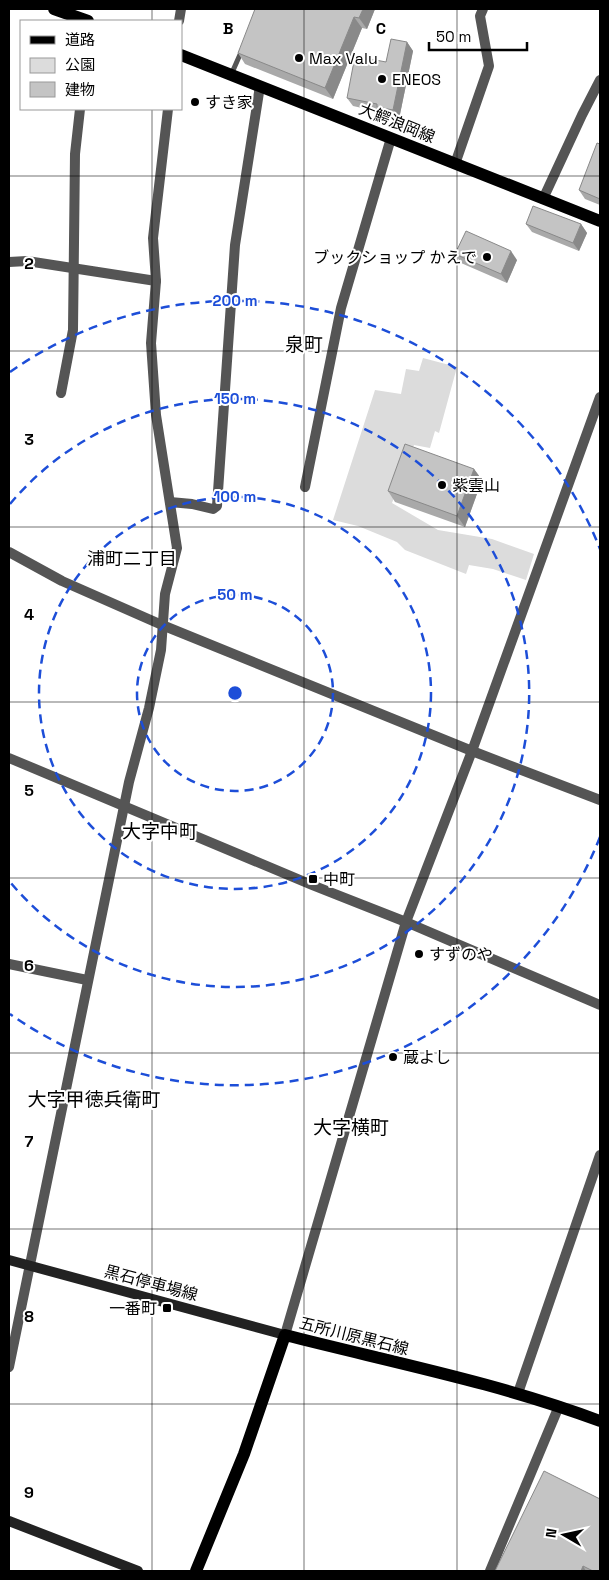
<svg xmlns="http://www.w3.org/2000/svg" width="609" height="1580" viewBox="0 0 609 1580" font-family="'Space Grotesk','Noto Sans JP',sans-serif">
	<rect width="100%" height="100%" fill="#fff"/>
	<path fill="#dcdcdc" d="M423,358L457,367L439,433L435,431L430,448L414,445L392,503L438,530L492,539L534,554L526,580L493,569L469,565L466,574L405,550L397,542L358,526L333,520L375,390L401,394L406,369L419,371Z"/>
	<g fill="none" stroke-linecap="round" stroke-linejoin="round">
		<path stroke="#555" stroke-width="5" d="M231,75L242,50"/>
		<g stroke="#555" stroke-width="10">
			<path d="M179,21L181,9"/>
			<path d="M455,164L489,66L480,16L483,9"/>
			<path d="M543,199L582,115L600,80"/>
			<path d="M9,262L27,261L156,281"/>
			<path d="M61,393L73,330L75,154L80,109"/>
			<path d="M305,487L341,308L391,138"/>
			<path d="M170,502L192,504L213,509L217,506L235,245L260,86"/>
			<path d="M9,552L62,581L162,625L472,751L600,800"/>
			<path d="M9,758L312,885L406,922L600,1005"/>
			<path d="M9,964L87,980"/>
			<path d="M285,1335L406,922L472,751L600,397"/>
			<path d="M9,1367L129,782L149,708L161,650L165,594L177,548L156,415L151,343L156,281L153,238L168,109"/>
			<path d="M518,1393L600,1155"/>
			<path d="M490,1571L559,1406"/>
		</g>
		<g stroke="#222" stroke-width="10">
			<path d="M9,1260L285,1335"/>
			<path d="M9,1521L138,1571"/>
		</g>
		<g stroke="#000" stroke-width="12">
			<path d="M54,9L88,21"/>
			<path d="M181,55L600,221"/>
			<path d="M196,1571L244,1454L285,1335C391,1362 499,1383 600,1421"/>
		</g>
	</g>
	<g fill="#a9a9a9">
		<path d="M375,9L367,29L362,28L333,99L245,64L238,53Z"/>
		<path d="M407,42L413,51L399,119L383,115L380,112L353,106L347,98Z"/>
		<path d="M600,144V205L585,199L579,190Z"/>
		<path d="M526,224H581L587,233L579,251L532,232Z"/>
		<path d="M455,254L517,260L507,283L461,263Z"/>
		<path d="M474,469L482,480L465,527L395,502L388,491Z"/>
		<path d="M600,1499V1571H495Z"/>
	</g>
	<g fill="#898989">
		<path d="M363,9H375L367,29L359,18Z"/>
		<path d="M354,17L362,28L333,99L325,88Z"/>
		<path d="M407,42L413,51L399,119L393,110Z"/>
		<path d="M581,224L587,233L579,251L573,243Z"/>
		<path d="M511,251L517,260L507,283L501,274Z"/>
		<path d="M474,469L482,480L465,527L457,516Z"/>
		<path d="M583,1566L586,1571H581Z"/>
	</g>
	<g fill="#c4c4c4" stroke="#898989">
		<path d="M255,9H363L359,18L354,17L325,88L238,53Z"/>
		<path d="M391,39L407,42L393,110L377,107V104L347,98L355,56L386,62Z"/>
		<path d="M597,143L600,144V199L579,190Z"/>
		<path d="M533,206L581,224L573,243L526,224Z"/>
		<path d="M466,231L511,251L501,274L455,254Z"/>
		<path d="M405,444L474,469L457,516L388,491Z"/>
		<path d="M544,1471L600,1499V1571H593L583,1566L581,1571H495Z"/>
	</g>
	<path fill="none" stroke="#000" stroke-width="1" stroke-opacity="0.55" d="M152,9V21M304,9V1571M457,9V1571M152,109V1571M9,176H600M9,351H600M9,527H600M9,702H600M9,878H600M9,1053H600M9,1229H600M9,1404H600"/>
	<g fill="none" stroke="#1d4ed8" stroke-width="2.5" stroke-dasharray="9 6">
		<circle cx="235" cy="693" r="98"/>
		<circle cx="235" cy="693" r="196"/>
		<path d="M10 504A294 294 0 1 1 10 882"/>
		<path d="M600 837A392 392 0 0 1 10 1014M10 372A392 392 0 0 1 600 549"/>
	</g>
	<g fill="#000" stroke="#fff" stroke-width="2">
		<circle cx="299" cy="58" r="5"/>
		<circle cx="382" cy="79" r="5"/>
		<circle cx="195" cy="102" r="5"/>
		<circle cx="487" cy="257" r="5"/>
		<circle cx="442" cy="485" r="5"/>
		<rect x="308" y="874" width="10" height="10" rx="2.5"/>
		<circle cx="419" cy="954" r="5"/>
		<circle cx="393" cy="1057" r="5"/>
		<rect x="162" y="1303" width="10" height="10" rx="2.5"/>
	</g>
	<g text-anchor="middle" dominant-baseline="central" stroke-width="4" stroke-linejoin="round" paint-order="stroke">
		<g font-size="16" fill="#000" stroke="#fff" text-anchor="start">
			<text x="309" y="58">Max Valu</text>
			<text x="392" y="79">ENEOS</text>
			<text x="205" y="102">すき家</text>
			<text x="477" y="257" text-anchor="end">ブックショップ かえで</text>
			<text x="452" y="485">紫雲山</text>
			<text x="323" y="879">中町</text>
			<text x="429" y="954">すずのや</text>
			<text x="403" y="1057">蔵よし</text>
			<text x="157" y="1308" text-anchor="end">一番町</text>
		</g>
		<g font-size="16" fill="#000" stroke="#fff">
			<text transform="translate(397 123) rotate(22)">大鰐浪岡線</text>
			<text transform="translate(151 1283) rotate(15)">黒石停車場線</text>
			<text transform="translate(354 1336) rotate(14)">五所川原黒石線</text>
		</g>
		<g font-size="18" fill="#000" stroke="#fff">
			<text x="132" y="558">浦町二丁目</text>
		</g>
		<g font-size="19" fill="#000" stroke="#fff">
			<text x="304" y="344">泉町</text>
			<text x="160" y="831">大字中町</text>
			<text x="94" y="1099">大字甲徳兵衛町</text>
			<text x="351" y="1127">大字横町</text>
		</g>
	</g>
	<g font-size="16" text-anchor="middle" font-weight="bold" fill="#000" stroke="#fff" stroke-width="4" stroke-linejoin="round" paint-order="stroke">
		<text x="228" y="34">B</text>
		<text x="381" y="34">C</text>
		<text x="29" y="269">2</text>
		<text x="29" y="445">3</text>
		<text x="29" y="620">4</text>
		<text x="29" y="796">5</text>
		<text x="29" y="971">6</text>
		<text x="29" y="1147">7</text>
		<text x="29" y="1322">8</text>
		<text x="29" y="1498">9</text>
	</g>
	<circle cx="235" cy="693" r="8" fill="#1d4ed8" stroke="#fff" stroke-width="2.5"/>
	<g font-size="15" text-anchor="middle" font-weight="bold" fill="#1d4ed8" stroke="#fff" stroke-width="4" stroke-linejoin="round" paint-order="stroke">
		<text x="235" y="306">200 m</text>
		<text x="235" y="404">150 m</text>
		<text x="235" y="502">100 m</text>
		<text x="235" y="600">50 m</text>
	</g>
	<rect width="609" height="1580" fill="none" stroke="#000000" stroke-width="20"/>
	<rect x="20" y="20" width="162" height="90" fill="#ffffff" stroke="#999999"/>
	<rect x="30" y="36" width="25" height="8" fill="#000000" stroke="#999999"/>
	<text x="65" y="45" font-size="15" fill="#000000">道路</text>
	<rect x="30" y="58" width="25" height="15" fill="#dcdcdc" stroke="#999999"/>
	<text x="65" y="70" font-size="15" fill="#000000">公園</text>
	<rect x="30" y="82" width="25" height="15" fill="#c4c4c4" stroke="#999999"/>
	<text x="65" y="95" font-size="15" fill="#000000">建物</text>
	<g transform="translate(564 1535) rotate(279)" stroke="#ffffff" stroke-width="4" paint-order="stroke">
	<path d="M0-4L9 19L0 12L-9 19Z" fill="#000000"/>
	<text y="-8" font-size="14" font-weight="bold" text-anchor="middle" fill="#000000">N</text>
	</g>
	<path d="M429 42v8h98v-8" fill="none" stroke="#000000" stroke-width="2.5"/>
	<text x="436" y="42" font-size="15" fill="#000000" stroke="#ffffff" stroke-width="4" paint-order="stroke">50 m</text>
</svg>
